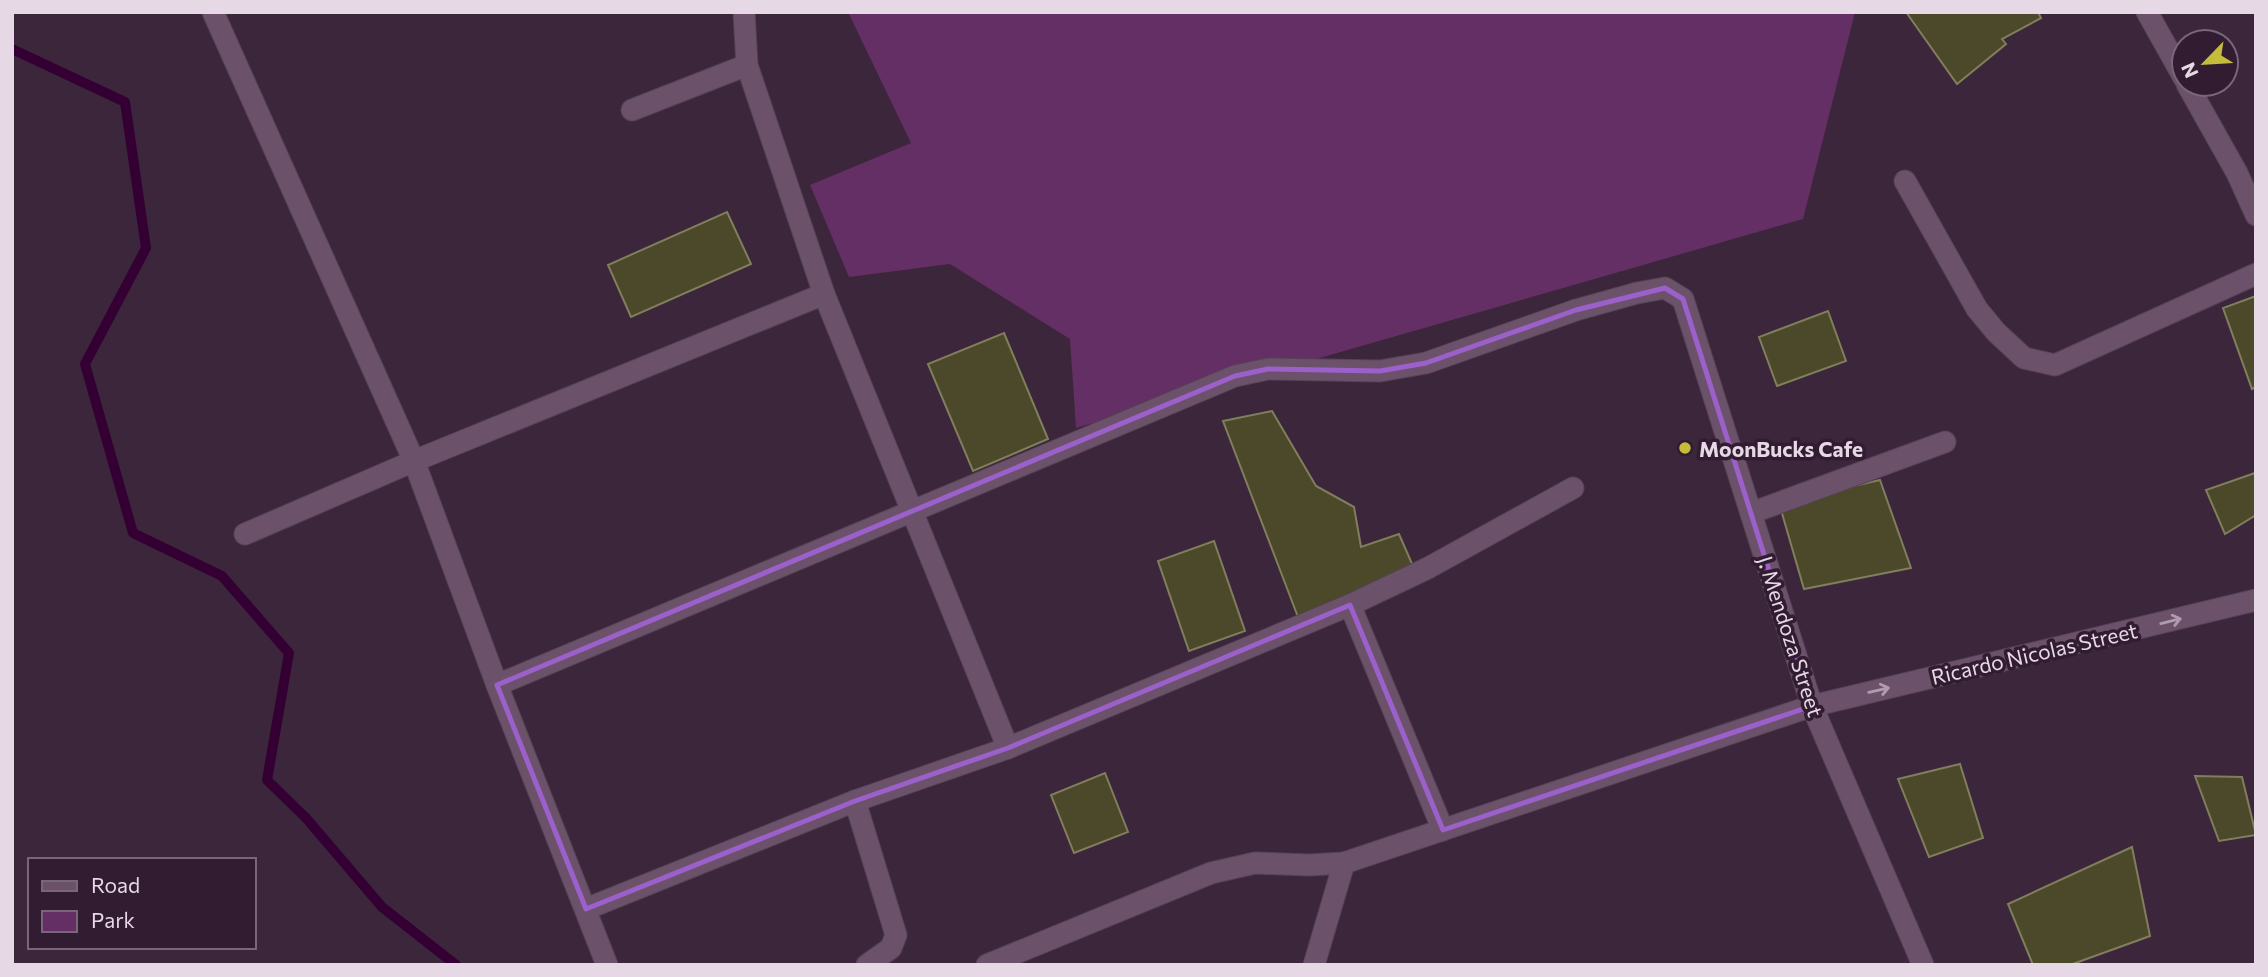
<svg xmlns="http://www.w3.org/2000/svg" width="2268" height="977" viewBox="0 0 2268 977" font-family="Commissioner,sans-serif">
	<rect width="100%" height="100%" fill="#3c263b"/>
	<path fill="#642f64" d="M848,12H1855L1803,219L1076,428L1070,339L950,264L849,277L810,185L911,143Z"/>
	<g fill="none" stroke-linecap="round" stroke-linejoin="round">
		<path stroke="#340034" stroke-width="10" d="M12,49L125,102L146,248L85,364L133,533L222,576L289,653L267,780L306,818L382,907L456,965"/>
	</g>
	<g fill="#4b4929" stroke="#807e5d" stroke-width="2">
		<path d="M1906,12H2038L2041,18L2002,39L2006,44L1957,84Z"/>
		<path d="M727,212L751,264L631,317L608,265Z"/>
		<path d="M2256,296V387L2252,389L2223,308Z"/>
		<path d="M1828,311L1846,361L1777,386L1759,337Z"/>
		<path d="M1004,333L1048,439L973,471L928,364Z"/>
		<path d="M1272,411L1316,486L1354,507L1361,547L1399,534L1416,573L1298,617L1223,421Z"/>
		<path d="M2255,473L2256,515L2225,534L2206,490Z"/>
		<path d="M1880,480L1911,568L1804,589L1779,503Z"/>
		<path d="M1214,541L1245,631L1189,651L1158,561Z"/>
		<path d="M1960,764L1983,838L1929,857L1898,779Z"/>
		<path d="M1105,773L1128,832L1074,853L1051,795Z"/>
		<path d="M2195,776L2242,777L2256,835L2219,841Z"/>
		<path d="M2132,847L2150,936L2070,965H2033L2008,904Z"/>
	</g>
	<g fill="none" stroke-linecap="round" stroke-linejoin="round">
		<defs>
			<g id="street">
				<path d="M213,12L414,461L497,685L607,965"/>
				<path d="M744,12L747,65L824,294L1008,748"/>
				<path d="M632,110L747,65"/>
				<path d="M1905,181L1977,309L1996,332L2024,358L2055,365L2256,274"/>
				<path d="M1751,513L1945,442"/>
				<path d="M245,534L414,461L824,294"/>
				<path d="M1350,605L1443,830"/>
				<path d="M497,685L1235,376L1268,369L1380,371L1426,363L1576,310L1637,293L1665,288L1683,299L1812,706L1923,965"/>
				<path d="M855,801L896,935L891,948L867,965"/>
				<path d="M586,909L855,801L1008,748L1350,605L1428,568L1573,488"/>
				<path d="M987,965L1211,873L1255,863L1309,865L1344,863"/>
				<path d="M1314,965L1344,863L1812,706L2256,600"/>
			</g>
			<g id="secondary">
				<path d="M2147,12L2184,78"/>
				<path d="M2187,84L2237,173L2256,215"/>
			</g>
		</defs>
		<use href="#street" stroke="#554355" stroke-width="23"/>
		<use href="#secondary" stroke="#554355" stroke-width="23"/>
		<use href="#street" stroke="#6b526a" stroke-width="21"/>
		<use href="#secondary" stroke="#6b526a" stroke-width="21"/>
	</g>
	<defs><path id="oneway-shaft" d="M-6 0H5M1.5-3L5.5 0L1.5 3" fill="none" stroke-width="1.6" stroke-linecap="round" stroke-linejoin="round" transform="scale(1.75)"/></defs>
	<g stroke="#af9cae">
		<use href="#oneway-shaft" transform="translate(2171 621) rotate(-14)"/>
		<use href="#oneway-shaft" transform="translate(1879 690) rotate(-13)"/>
	</g>
	<path fill="none" stroke="#9b60ca" stroke-width="5" stroke-linejoin="round" d="M1665,288L1683,299L1812,706L1443,830L1350,605L1008,748L855,801L586,909L497,685L1235,376L1268,369L1380,371L1426,363L1576,310Z"/>
	<circle fill="#c6bc3c" stroke="#311c31" stroke-width="2.5" cx="1685" cy="448" r="7"/>
	<g text-anchor="middle" dominant-baseline="central" stroke-width="7" stroke-linejoin="round" paint-order="stroke">
		<g font-size="21" font-weight="bold" fill="#e6d8e5" stroke="#311c31" text-anchor="start">
			<text x="1699" y="448">MoonBucks Cafe</text>
		</g>
		<g font-size="21" fill="#e6d8e5" stroke="#311c31">
			<text transform="translate(1791 636) rotate(72)">J. Mendoza Street</text>
			<text transform="translate(2034 653) rotate(-13)">Ricardo Nicolas Street</text>
		</g>
	</g>
	<rect width="2268" height="977" fill="none" stroke="#e6d8e5" stroke-width="28"/>
	<rect x="28" y="858" width="228" height="91" fill="#311c31" stroke="#796779" stroke-width="2"/>
	<rect x="42" y="881" width="35" height="10" fill="#6b526a" stroke="#796779" stroke-width="2"/>
	<text x="91" y="893" font-size="21" fill="#e6d8e5">Road</text>
	<rect x="42" y="911" width="35" height="21" fill="#642f64" stroke="#796779" stroke-width="2"/>
	<text x="91" y="928" font-size="21" fill="#e6d8e5">Park</text>
	<g transform="translate(2205 63) rotate(245)"><circle r="33" fill="#311c31" stroke="#796779" stroke-width="2"/>
	<path d="M0-5L12 26L0 18L-12 26Z" fill="#c6bc3c"/>
	<text y="-10" font-size="19" font-weight="bold" text-anchor="middle" fill="#e6d8e5">N</text>
	</g>
</svg>
